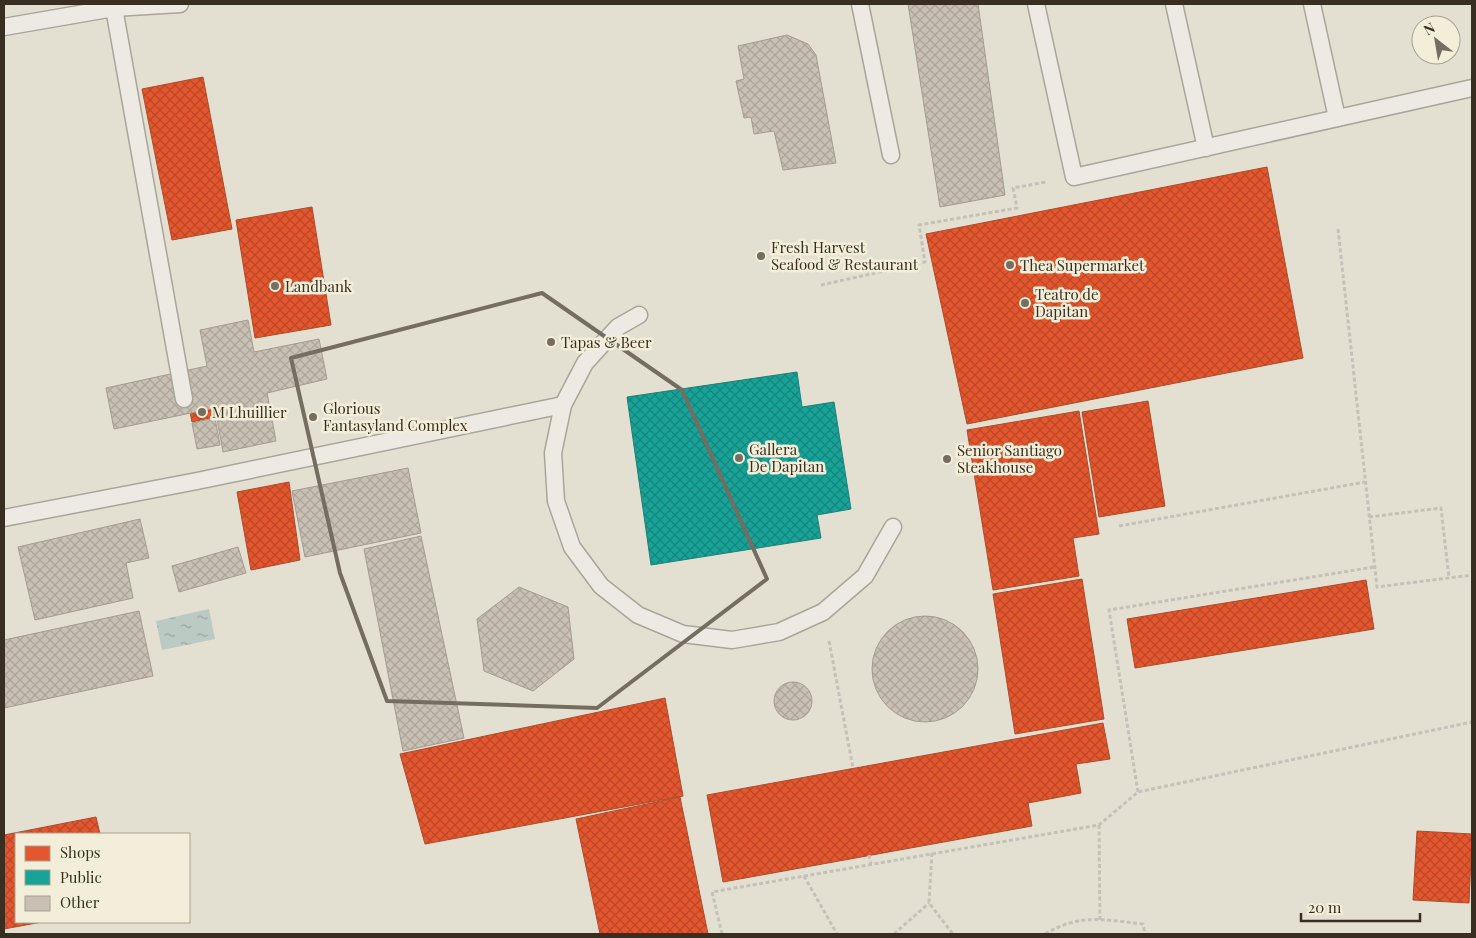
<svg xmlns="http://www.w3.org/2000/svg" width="1476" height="938" viewBox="0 0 1476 938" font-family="'Playfair Display',serif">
	<defs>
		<pattern id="water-ripples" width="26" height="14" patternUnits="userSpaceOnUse" patternTransform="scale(1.25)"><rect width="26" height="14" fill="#bbcac2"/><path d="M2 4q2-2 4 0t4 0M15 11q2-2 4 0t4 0" fill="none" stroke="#99a49d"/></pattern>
		<pattern id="shops-cross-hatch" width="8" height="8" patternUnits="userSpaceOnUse" patternTransform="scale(1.25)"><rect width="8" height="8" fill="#e4572e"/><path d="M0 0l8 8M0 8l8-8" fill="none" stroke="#ba4827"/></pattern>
		<pattern id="public-cross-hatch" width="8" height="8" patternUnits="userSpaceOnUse" patternTransform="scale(1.25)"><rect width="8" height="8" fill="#17a398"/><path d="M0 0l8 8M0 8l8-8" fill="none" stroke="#16857c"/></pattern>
		<pattern id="building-cross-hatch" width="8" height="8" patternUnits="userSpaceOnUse" patternTransform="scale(1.25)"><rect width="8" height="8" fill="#c8c0b3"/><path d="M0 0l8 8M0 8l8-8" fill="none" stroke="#ada59a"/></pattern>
	</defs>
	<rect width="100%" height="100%" fill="#e3e0d2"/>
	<path fill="url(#water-ripples)" d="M209,609L215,639L162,650L156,621Z"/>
	<g fill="url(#shops-cross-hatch)" stroke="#b04b2a">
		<path d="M203,77L232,229L172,240L142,89Z"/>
		<path d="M1267,167L1303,358L967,424L926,234Z"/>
		<path d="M312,207L331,325L255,338L236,220Z"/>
		<path d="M1148,401L1165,506L1099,517L1082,412Z"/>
		<path d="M212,402L214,417L192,422L189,407Z"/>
		<path d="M1079,411L1099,534L1073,538L1079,576L993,590L967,430Z"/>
		<path d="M289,482L300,560L251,570L237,492Z"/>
		<path d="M1082,579L1104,719L1015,734L993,594Z"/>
		<path d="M1366,580L1374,629L1135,668L1127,619Z"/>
		<path d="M665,698L683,796L425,844L400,754Z"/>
		<path d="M1103,723L1110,759L1076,764L1081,793L1028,803L1032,826L723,882L707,795Z"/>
		<path d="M680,797L708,934H600L576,819Z"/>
		<path d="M96,817L100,834H16V922H42L4,929V835Z"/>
		<path d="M1417,831L1472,834L1469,903L1413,900Z"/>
	</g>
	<path fill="url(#public-cross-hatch)" stroke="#218075" d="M797,372L802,407L834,402L851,509L817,515L821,538L651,565L627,397Z"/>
	<g fill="url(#building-cross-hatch)" stroke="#a49c91">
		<path d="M908,4H978L1005,195L940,207Z"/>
		<path d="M787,35L808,44L816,55L836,163L783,170L774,131L754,134L751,117L744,118L736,81L744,79L738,46Z"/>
		<path d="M248,320L254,352L319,339L327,379L267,393L276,441L223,452L215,408L114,429L106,388L207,366L200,330Z"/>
		<path d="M215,418L220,445L197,449L192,423Z"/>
		<path d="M408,468L421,533L305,557L292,491Z"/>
		<path d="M140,519L149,558L126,563L133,598L35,620L18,547Z"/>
		<path d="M421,536L464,738L403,751L364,549Z"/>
		<path d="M238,547L246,573L179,592L172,566Z"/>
		<path d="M519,587L568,607L574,659L533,691L484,671L477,619Z"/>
		<path d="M139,611L153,676L4,708V640Z"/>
		<circle cx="925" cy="669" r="53"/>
		<circle cx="793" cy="701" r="19"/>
	</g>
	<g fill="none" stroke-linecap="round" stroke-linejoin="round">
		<defs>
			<g id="lane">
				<path d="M113,4L114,8L180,4"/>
				<path d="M860,4L891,155"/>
				<path d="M1036,4L1074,177L1472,88"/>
				<path d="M1174,4L1206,148"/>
				<path d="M1312,4L1337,118"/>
				<path d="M4,27L114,8L184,399"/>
				<path d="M639,315L618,327L585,363L563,405L553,453L556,501L572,547L601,586L638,615L683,634L732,640L779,632L823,612L865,576L893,527"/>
				<path d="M4,518L197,481L563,405"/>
			</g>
		</defs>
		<use href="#lane" stroke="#a9a59a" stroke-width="19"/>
		<g stroke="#c4c1b9" stroke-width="3" stroke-dasharray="4 2.5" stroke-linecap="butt">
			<path d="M1338,229L1377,587L1472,575"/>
			<path d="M821,285L925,262L919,225L1017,208L1013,188L1046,182"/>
			<path d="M1369,517L1441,508L1449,578"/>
			<path d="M1119,526L1365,482"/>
			<path d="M829,641L853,768"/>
			<path d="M1138,792L1109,610L1374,567"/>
			<path d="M1099,825L1100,920"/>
			<path d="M932,853L929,903L953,934"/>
			<path d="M869,855L871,864"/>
			<path d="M804,876L837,934"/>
			<path d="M722,934L712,892L1099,825L1138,792L1472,722"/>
			<path d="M894,934L929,903"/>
			<path d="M1045,934C1080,913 1104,920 1143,924L1145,934"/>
		</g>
		<use href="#lane" stroke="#eceae2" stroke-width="16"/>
	</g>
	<path fill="none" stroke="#746d60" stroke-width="4" stroke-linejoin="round" d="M542,293L682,390L767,579L597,708L387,701L340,573L291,358Z"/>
	<g fill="#746d60" stroke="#f3eed9" stroke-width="2">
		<circle cx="761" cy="256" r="5"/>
		<circle cx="1010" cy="265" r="5"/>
		<circle cx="275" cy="286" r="5"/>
		<circle cx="1025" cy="303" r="5"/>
		<circle cx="551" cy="342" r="5"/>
		<circle cx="202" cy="412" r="5"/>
		<circle cx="313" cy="417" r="5"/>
		<circle cx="739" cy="458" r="5"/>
		<circle cx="947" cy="459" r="5"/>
	</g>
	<g text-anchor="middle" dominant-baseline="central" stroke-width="5" stroke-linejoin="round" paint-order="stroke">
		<g font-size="15" fill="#382f22" stroke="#f3eed9" text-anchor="start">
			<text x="771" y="247">Fresh Harvest<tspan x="771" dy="17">Seafood &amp; Restaurant</tspan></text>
			<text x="1020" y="265">Thea Supermarket</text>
			<text x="285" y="286">Landbank</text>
			<text x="1035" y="294">Teatro de<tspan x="1035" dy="17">Dapitan</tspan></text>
			<text x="561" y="342">Tapas &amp; Beer</text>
			<text x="323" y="408">Glorious<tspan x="323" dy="17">Fantasyland Complex</tspan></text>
			<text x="212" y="412">M Lhuillier</text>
			<text x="749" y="449">Gallera<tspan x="749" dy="17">De Dapitan</tspan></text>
			<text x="957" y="450">Senior Santiago<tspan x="957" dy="17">Steakhouse</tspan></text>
		</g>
	</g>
	<rect width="1476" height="938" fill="none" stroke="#382f22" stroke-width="10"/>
	<rect x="15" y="833" width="175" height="90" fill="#f3eed9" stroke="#a8a290"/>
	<rect x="25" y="846" width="25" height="15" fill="#e4572e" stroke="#a8a290"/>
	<text x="60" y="858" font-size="15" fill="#382f22">Shops</text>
	<rect x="25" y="870" width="25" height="15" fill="#17a398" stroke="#a8a290"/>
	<text x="60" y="883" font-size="15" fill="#382f22">Public</text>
	<rect x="25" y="896" width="25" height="15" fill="#c8c0b3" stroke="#a8a290"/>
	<text x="60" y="908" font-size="15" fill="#382f22">Other</text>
	<g transform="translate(1436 40) rotate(329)"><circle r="24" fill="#f3eed9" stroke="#a8a290"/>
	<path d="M0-4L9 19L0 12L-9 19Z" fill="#746d60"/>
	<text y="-8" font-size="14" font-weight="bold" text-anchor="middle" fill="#382f22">N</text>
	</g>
	<path d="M1301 913v8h119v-8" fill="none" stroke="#382f22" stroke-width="2.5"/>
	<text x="1308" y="913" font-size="15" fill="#382f22" stroke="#f3eed9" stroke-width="4" paint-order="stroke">20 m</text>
</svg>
